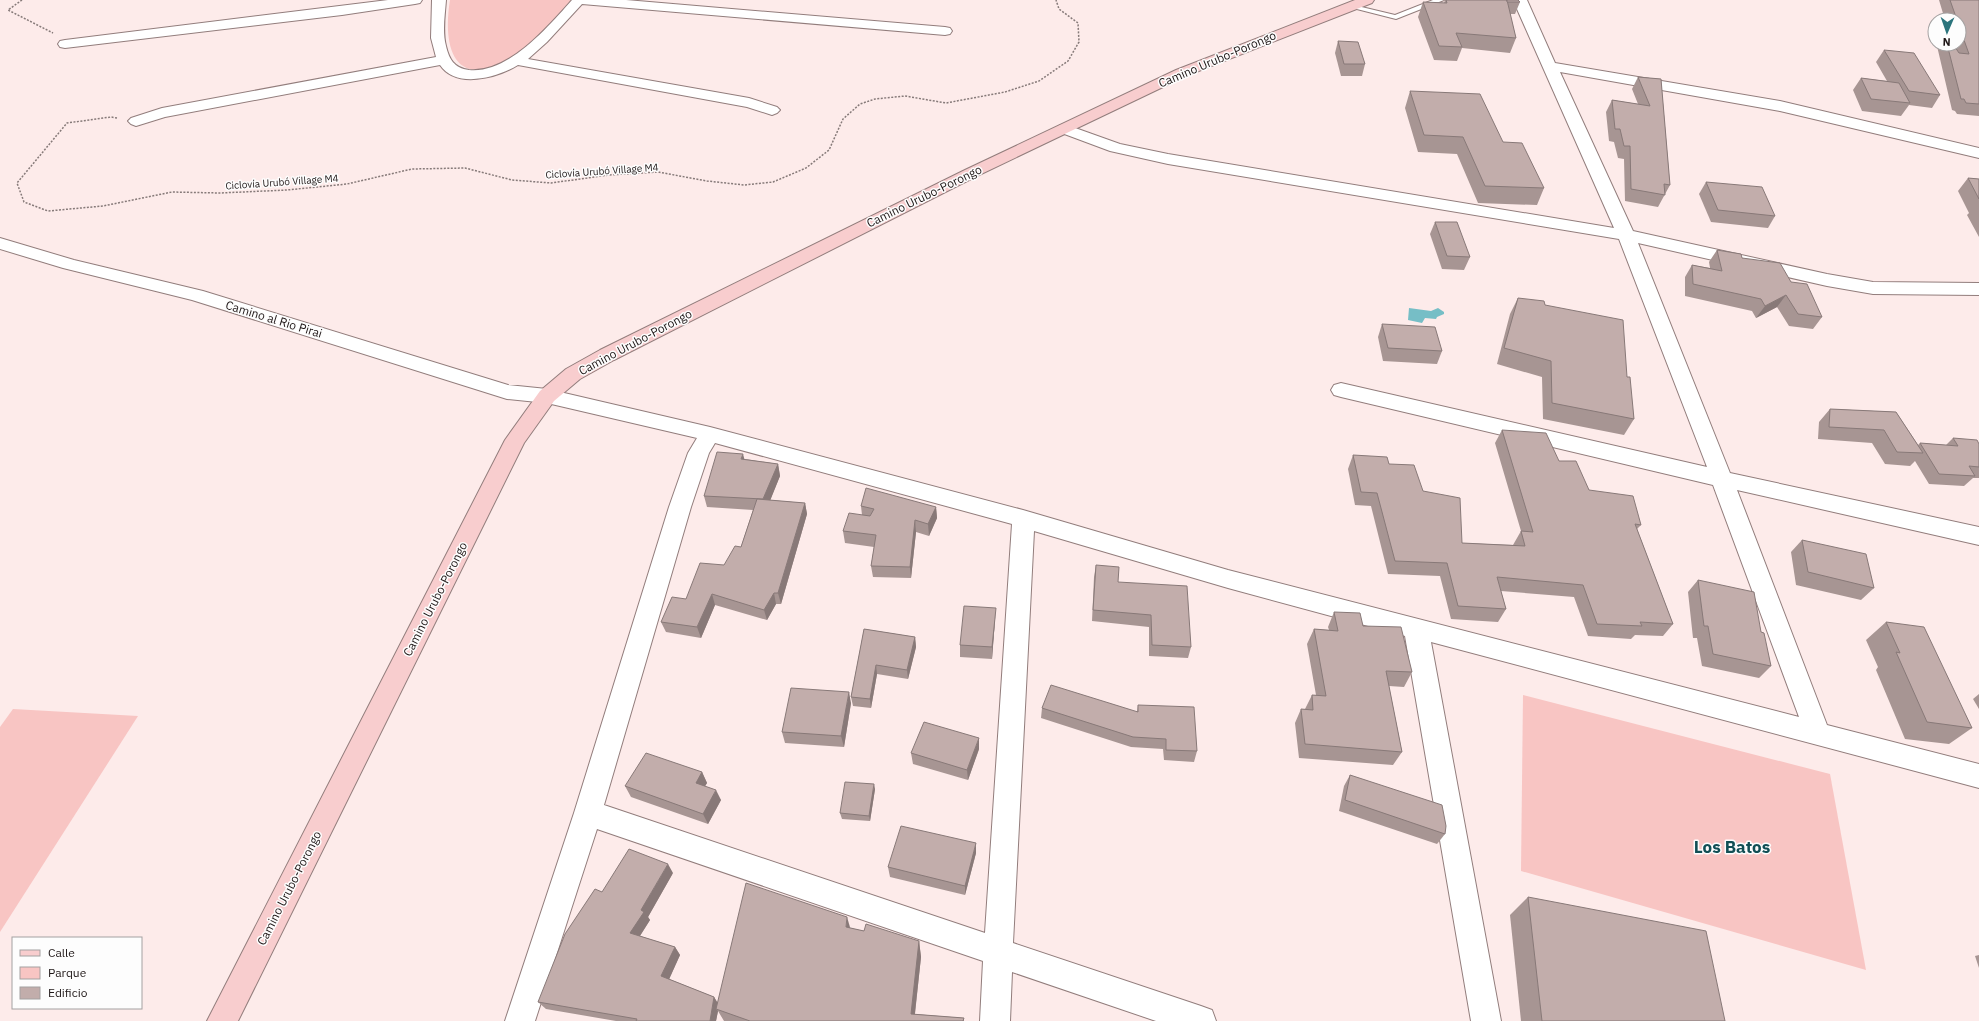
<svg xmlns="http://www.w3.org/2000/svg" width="1979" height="1021" viewBox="0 0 1979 1021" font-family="'IBM Plex Sans',sans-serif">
	<rect width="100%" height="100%" fill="#fdebea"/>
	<g fill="#f8c5c3">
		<path d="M450,0H572C559,16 523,53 505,62C451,89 443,42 450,0Z"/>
		<path d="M1523,695L1830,774L1866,970L1521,871Z"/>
		<path d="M13,709L138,716L0,932V727Z"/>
	</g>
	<path fill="#76bec6" d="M1409,308L1431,311L1438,308L1444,312V314L1437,317L1436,319L1425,318L1422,323L1408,320Z"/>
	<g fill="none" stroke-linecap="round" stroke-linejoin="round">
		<defs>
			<path id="lane" d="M1433,0H1444L1396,19L1345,6L1349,4L1395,15Z"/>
			<g id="street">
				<path d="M388,0H422L420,3L415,4L342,15L65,48L60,47L58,44L60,41L65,40Z"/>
				<path d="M432,0H446C445,15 442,31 446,46C449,59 454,68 469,70C508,74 548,27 572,0H626L945,27L950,28L952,31L950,34L945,35L582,4L547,42L528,59L749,98L777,107L780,110L777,113L772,115L747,107L518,65C497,78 456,89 440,65L165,117L136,126L131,124L128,121L131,118L162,108L436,57L431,38Z"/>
				<path d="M1513,0H1527L1555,63L1780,101L1979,148V158L1780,111L1560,72L1633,231L1827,274L1873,282L1979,283V295L1873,294L1827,286L1638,243L1730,473L1979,527V545L1737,490L1827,725L1979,764V788L1431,642L1501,1021H1471L1405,636L1228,588L1034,531L1013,943L1201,1006L1212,1010L1216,1021H1156L1012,972L1010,1021H980L983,961L597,829L535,1021H505L574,813L669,507L688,453L697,438L547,403L507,399L192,300L63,268L0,249V238L74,260L203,291L508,385L547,389L710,427L1023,510L1228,570L1799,717L1713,485L1341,397L1334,395L1331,390L1334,385L1341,383L1707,467L1619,239L1168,164L1110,151L1059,132L1056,129L1059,126L1064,124L1120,144L1168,154L1614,228ZM715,443L1012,524L985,933L604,805L691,507L709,453Z"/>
			</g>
			<path id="secondary" d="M1355,0H1374L1372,3L1186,76L977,176L614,360L580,379L554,401L524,443L238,1021H207L505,440L540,391L566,369L600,350L965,170L1176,70Z"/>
		</defs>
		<use href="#lane" stroke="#927d7c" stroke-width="2"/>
		<use href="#street" stroke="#927d7c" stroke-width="2"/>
		<use href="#secondary" stroke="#927d7c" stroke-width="2"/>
		<g stroke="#867a79" stroke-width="1.5" stroke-dasharray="2 1.5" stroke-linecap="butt">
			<path d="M22,0L8,10L53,33"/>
			<path d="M117,118L111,117L67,123L17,183L24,202L48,211L103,206L172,192L220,193L287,190L347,184L412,169L465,168L512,180L551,183L609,175L658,172L707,181L744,185L773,182L806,168L829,150L843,119L860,104L875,99L905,96L946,103L1005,92L1039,81L1068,61L1079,42L1078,23L1059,9L1056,0"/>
		</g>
		<use href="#lane" fill="#fff" fill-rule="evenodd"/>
		<use href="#street" fill="#fff" fill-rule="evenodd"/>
		<use href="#secondary" fill="#f8cdce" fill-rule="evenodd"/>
	</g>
	<g fill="#a79593">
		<path d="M1445,0H1477L1520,2L1515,14H1510L1516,38L1510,53L1462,48L1457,61L1434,60L1418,17L1423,2L1444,3Z"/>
		<path d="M1939,0H1979V116L1957,114L1955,111L1952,110L1937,46L1939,44H1953L1954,45L1953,44H1959V20H1945Z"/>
		<path d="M1338,41L1365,64L1362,76H1341L1335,53Z"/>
		<path d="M1884,50L1940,95L1932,108L1909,105L1901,116L1862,111L1853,90L1861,78L1887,81L1876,62Z"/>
		<path d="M1638,77L1661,79L1670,185L1658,207L1625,201L1624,159L1618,158L1614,142L1609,141L1606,112L1612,100L1638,104L1632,89Z"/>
		<path d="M1410,91L1503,142L1544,188L1537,205L1478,203L1457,154L1418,152L1405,108Z"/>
		<path d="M1968,178L1979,179V237L1967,215L1969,213L1958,191Z"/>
		<path d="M1706,182L1775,216L1768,228L1711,222L1699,194Z"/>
		<path d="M1435,222L1470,257L1464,270L1442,269L1430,234Z"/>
		<path d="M1717,250L1742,258L1791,282L1822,317L1813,329L1789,326L1777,307L1756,318L1752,311L1685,296V277L1692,265L1710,268L1709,262Z"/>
		<path d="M1518,298L1545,305L1627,377L1634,419L1624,435L1543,419L1542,377L1497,364L1510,314Z"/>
		<path d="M1382,324L1442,351L1437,364L1383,361L1378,337Z"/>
		<path d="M1830,409L1896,412L1918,445L1920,443L1946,445L1953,438L1979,444V478H1973L1964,486L1929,484L1915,461L1910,466L1885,464L1872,443L1818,439L1819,422Z"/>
		<path d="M1502,430L1559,461L1589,490L1641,525L1637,529L1673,624L1663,636L1635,635L1631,639L1588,636L1574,597L1501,591L1506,609L1498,622L1451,619L1440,576L1388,574L1371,506L1355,505L1348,469L1353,455L1389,464L1423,491L1462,543L1513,545L1521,531L1495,443Z"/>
		<path d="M745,459L778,464L780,476L770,500L805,503L807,514L781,604H776L767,620L715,605L701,638L666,632L661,622L724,565L741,547L753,510L707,507L704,496Z"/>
		<path d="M861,506L936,507L937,518L929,536L916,532L911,578L873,577L871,566L874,547L845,543L843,531L862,515Z"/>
		<path d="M1802,540L1874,588L1861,600L1796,585L1791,552Z"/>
		<path d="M1096,565L1118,582L1191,647L1188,658L1149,656V627L1092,621L1094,577Z"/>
		<path d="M1698,580L1761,632L1771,666L1759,678L1702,666L1697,638H1693L1688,592Z"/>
		<path d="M1334,612L1363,626L1412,672L1404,687L1389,686L1402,752L1393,765L1299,758L1295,723L1301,709H1305L1312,695H1316L1307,644L1314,629L1329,630L1328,627Z"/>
		<path d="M995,620L992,659L960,657V645Z"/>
		<path d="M1886,622L1972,728L1949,744L1905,739L1876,670L1878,667L1866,640Z"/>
		<path d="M864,629L915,637L916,647L908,679L877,674L871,708L853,706L851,697Z"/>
		<path d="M1979,694V709L1973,699Z"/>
		<path d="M851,703L844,747L785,743L782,732Z"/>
		<path d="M1138,705L1197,751L1194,762L1164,760L1163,749L1131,747L1041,718L1042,708L1137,712Z"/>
		<path d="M979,749L968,780L913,764L911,753Z"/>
		<path d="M702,772L707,783L705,786L721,800L708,824L631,797L625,786Z"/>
		<path d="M1350,775L1445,834L1437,844L1339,811L1344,786Z"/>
		<path d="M875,789L870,821L842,819L840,813Z"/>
		<path d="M976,853L965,895L890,877L888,867Z"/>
		<path d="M673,873L648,917L650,920L640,936L675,947L680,955L669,979L714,997L718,1003L850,928L864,931L919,941L921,957L915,1014L964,1018V1021H724L718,1011L716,1021H616L546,1009L538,1002Z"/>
		<path d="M1528,897L1725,1021H1521L1510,915Z"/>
		<path d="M1979,955V968L1975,956Z"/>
	</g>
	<g fill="#887978">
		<path d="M1786,295L1777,307L1756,318L1765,306Z"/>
		<path d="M743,454L746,465L741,459Z"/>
		<path d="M778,464L780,476L766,511L763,499Z"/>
		<path d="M805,503L807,514L781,604L778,593Z"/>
		<path d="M936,507L937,518L929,536L928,524Z"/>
		<path d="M915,520L916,532L911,578L910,567Z"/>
		<path d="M774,593L776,604L767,620L764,610Z"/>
		<path d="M712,594L715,605L701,638L697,627Z"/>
		<path d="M996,608L995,620L992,659V647Z"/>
		<path d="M915,637L916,647L908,679L907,670Z"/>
		<path d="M876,665L877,674L871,708L870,699Z"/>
		<path d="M849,692L851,703L844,747L841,736Z"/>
		<path d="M979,738V749L968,780L967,770Z"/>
		<path d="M702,772L707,783L700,794L696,783Z"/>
		<path d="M874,784L875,789L870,821L869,816Z"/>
		<path d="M716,790L721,800L708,824L703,814Z"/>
		<path d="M976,843V853L965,895V886Z"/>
		<path d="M668,864L673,873L648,917L650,920L636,942L630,933L641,910Z"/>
		<path d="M847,917L852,934L846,927Z"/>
		<path d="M919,941L921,957L914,1021L911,1014Z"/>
		<path d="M675,947L680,955L667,984L661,976Z"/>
		<path d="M714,997L718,1004L716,1009L718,1011L716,1021H710Z"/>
	</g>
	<g fill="#c2adab" stroke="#887978">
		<path d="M1446,0H1507L1516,38L1456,33L1462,47L1439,46L1423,2L1447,3Z"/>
		<path d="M1506,0H1518L1520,2H1507V0Z"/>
		<path d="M1950,0H1979V104L1966,103L1964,99H1961L1947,44H1953L1959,53L1969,54L1959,26V20H1957Z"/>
		<path d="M1338,41L1358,42L1365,64H1344Z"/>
		<path d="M1884,50L1914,53L1940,95L1909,91Z"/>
		<path d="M1638,77L1661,79L1670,185L1664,184L1665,195L1631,189L1630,146H1624L1620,129H1615L1612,100L1650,106Z"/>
		<path d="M1861,78L1899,83L1910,103L1871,99Z"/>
		<path d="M1410,91L1480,94L1503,142L1522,143L1544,188L1485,186L1463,137L1424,135Z"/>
		<path d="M1968,178L1979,179V199Z"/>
		<path d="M1706,182L1762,187L1775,216L1718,210Z"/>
		<path d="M1435,222H1457L1470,257L1447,256Z"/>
		<path d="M1717,250L1741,254L1742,258L1780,263L1791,282L1807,284L1822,317L1798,314L1786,295L1765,306L1761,299L1693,284L1692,265L1722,271Z"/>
		<path d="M1518,298L1544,301L1545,305L1623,320L1627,377H1630L1634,419L1552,403L1551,361L1504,348Z"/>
		<path d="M1382,324L1435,327L1442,351L1388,348Z"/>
		<path d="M1830,409L1896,412L1923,453L1897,452L1884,430L1829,427Z"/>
		<path d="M1502,430L1546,433L1559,461H1576L1589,490L1633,496L1641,525L1635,524L1673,624L1640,622L1642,626L1597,624L1583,585L1497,577L1506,609L1458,606L1447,563L1395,561L1377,493L1361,492L1353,455L1387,457L1389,464L1414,465L1423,491L1460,498L1462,543L1525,546L1521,531L1533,532Z"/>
		<path d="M1953,438L1977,440L1979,444V467L1969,466L1975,476L1939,474L1920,443L1958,446Z"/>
		<path d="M717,452L743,454L741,459L778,464L763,499L704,496Z"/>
		<path d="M866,488L936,507L928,524L915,520L910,567L871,566L876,535L843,531L849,513L870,516L874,509L861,506Z"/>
		<path d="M757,499L805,503L778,593H774L764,610L712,594L697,627L661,622L672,597L686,599L700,563L724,565L735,546L741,547Z"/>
		<path d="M1802,540L1866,554L1874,588L1808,572Z"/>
		<path d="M1096,565L1119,567L1118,582L1187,586L1191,647L1152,645L1151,615L1093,610Z"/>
		<path d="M1698,580L1754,592L1761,632L1764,633L1771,666L1713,654L1708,626H1704Z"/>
		<path d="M964,606L996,608L992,647L960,645Z"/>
		<path d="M1334,612L1360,613L1363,626L1401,627L1412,672L1386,671L1402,752L1305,744L1301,709L1313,710L1312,695L1326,696L1314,629L1338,631Z"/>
		<path d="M1886,622L1924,627L1972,728L1927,722L1896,652L1900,653Z"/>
		<path d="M864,629L915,637L907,670L876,665L870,699L851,697Z"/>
		<path d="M1051,685L1138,712V705L1194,707L1197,751L1166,750V739L1133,737L1042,708Z"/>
		<path d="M791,688L849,692L841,736L782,732Z"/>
		<path d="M924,722L979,738L967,770L911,753Z"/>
		<path d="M646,753L702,772L696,783L716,790L703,814L625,786Z"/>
		<path d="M1350,775L1442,805L1446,826L1445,834L1345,800Z"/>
		<path d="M845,782L874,784L869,816L840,813Z"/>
		<path d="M901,826L976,843L965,886L888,867Z"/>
		<path d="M629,849L668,864L641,910L644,912L630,933L675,947L661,976L714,997L710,1021H636L637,1019L538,1002L565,934L595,889L602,892Z"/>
		<path d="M746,883L847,917L846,927L864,931L866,924L919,941L911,1014L964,1018L963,1021H750L716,1009Z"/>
		<path d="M1528,897L1706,931L1725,1021H1542Z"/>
	</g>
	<g text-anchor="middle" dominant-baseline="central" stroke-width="3" stroke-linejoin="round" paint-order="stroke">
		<g font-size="10" fill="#1e1616" stroke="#fdfdfd">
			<text transform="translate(602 171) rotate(-4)">Ciclovía Urubó Village M4</text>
			<text transform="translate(282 182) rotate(-4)">Ciclovía Urubó Village M4</text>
		</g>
		<g font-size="12" fill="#1e1616" stroke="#fdfdfd">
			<text transform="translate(1217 59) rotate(-23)">Camino Urubo-Porongo</text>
			<text transform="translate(924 196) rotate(-26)">Camino Urubo-Porongo</text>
			<text transform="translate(274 319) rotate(17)">Camino al Rio Pirai</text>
			<text transform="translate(635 342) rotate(-28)">Camino Urubo-Porongo</text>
			<text transform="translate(435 599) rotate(-63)">Camino Urubo-Porongo</text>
			<text transform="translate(289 888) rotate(-63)">Camino Urubo-Porongo</text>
		</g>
		<g font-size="17" font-weight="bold" fill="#124f55" stroke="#fdfdfd">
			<text x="1732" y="847">Los Batos</text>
		</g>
	</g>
	<rect x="12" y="937" width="130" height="72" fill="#fdfdfd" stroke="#a4a1a1"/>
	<rect x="20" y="950" width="20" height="6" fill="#f8cdce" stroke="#a4a1a1"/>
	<text x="48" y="957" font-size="12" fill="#1e1616">Calle</text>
	<rect x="20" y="967" width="20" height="12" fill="#f8c5c3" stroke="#a4a1a1"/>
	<text x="48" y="977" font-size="12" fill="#1e1616">Parque</text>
	<rect x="20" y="987" width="20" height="12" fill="#c2adab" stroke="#a4a1a1"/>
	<text x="48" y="997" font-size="12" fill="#1e1616">Edificio</text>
	<g transform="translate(1947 32) rotate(182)"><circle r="19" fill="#fdfdfd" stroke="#a4a1a1"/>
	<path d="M0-3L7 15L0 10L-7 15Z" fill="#2b747c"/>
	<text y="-6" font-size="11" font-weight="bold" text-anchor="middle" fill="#1e1616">N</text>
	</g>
</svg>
